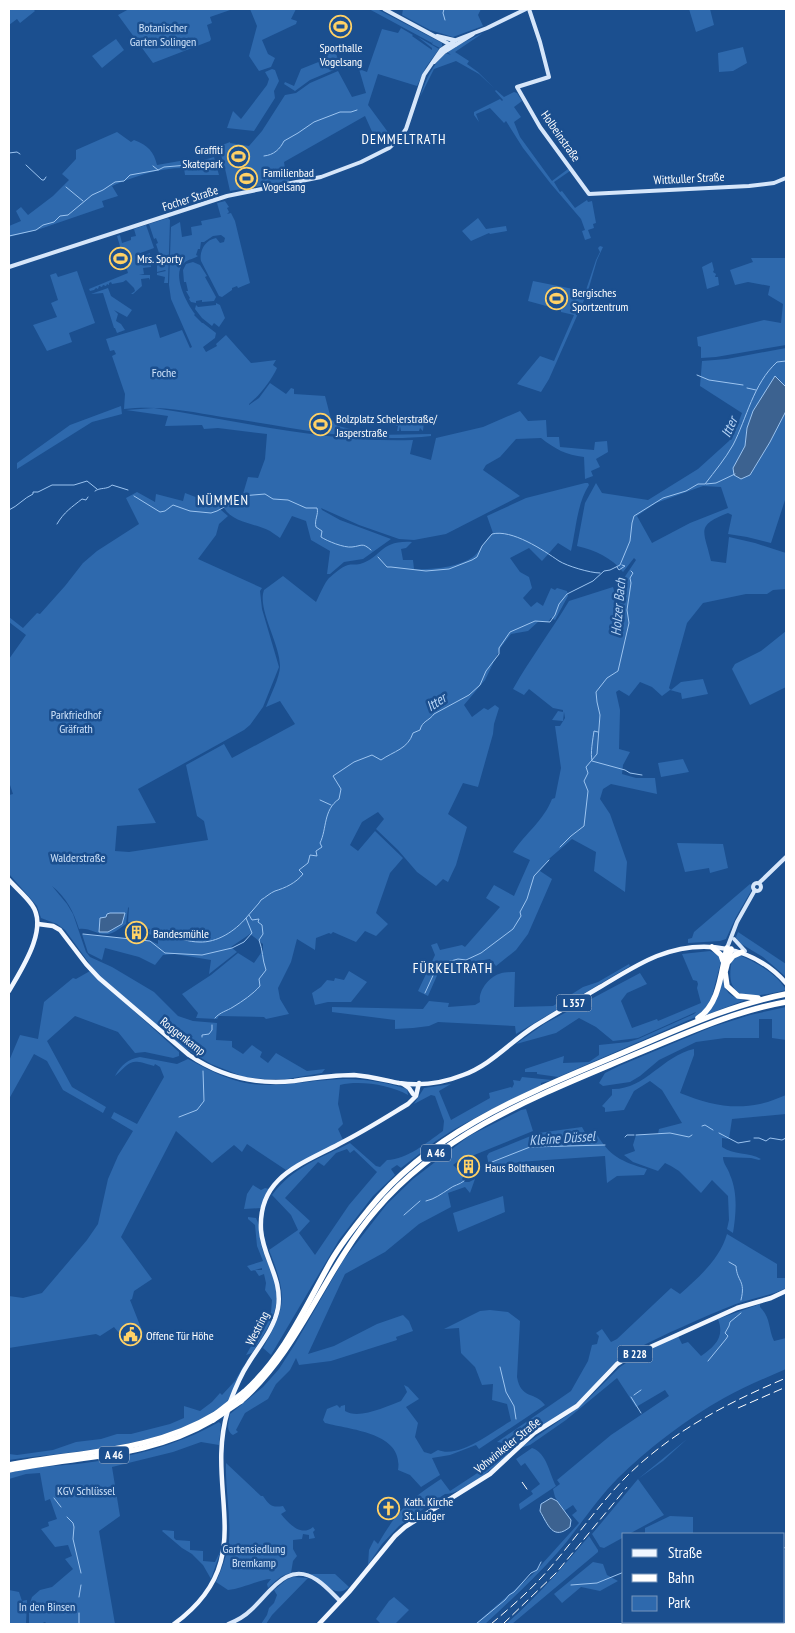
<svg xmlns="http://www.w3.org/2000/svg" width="795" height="1633" viewBox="0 0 795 1633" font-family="'PT Sans Narrow',sans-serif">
	<rect width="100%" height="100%" fill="#1b4f8f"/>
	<g fill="#2e69ad" fill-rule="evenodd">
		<path d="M9,9H33L35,11L20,23L17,19L9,25Z"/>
		<path d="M129,9H233L210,17L212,23L207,25L211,39L210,41L153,63L118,15Z"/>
		<path d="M250,9H296L291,19L297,21L296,24L262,40L268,54L275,58L271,67L259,71L249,56L257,26Z"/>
		<path d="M369,9H377L442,43V46L440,48L432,44L433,41L432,43Z"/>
		<path d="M403,9H481L478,15L483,26L453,37L430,30L402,15Z"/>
		<path d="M689,9H710L714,25L696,32Z"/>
		<path d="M401,28L413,35L412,36L432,50V48L418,37L439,49L426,67L417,86L378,74L368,105L393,139L386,145L381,134L374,136L365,116L284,162L286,176H288L289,181L230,191L224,164L219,150L220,146L230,142V143L249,146L262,131L285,95L296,93L310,83L338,71L352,97L366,93L359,69L367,72L382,29L398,33Z"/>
		<path d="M483,33L455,52L469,61L467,64L478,72L494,88L479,74L456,61L434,69L420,97C426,79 432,65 446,53L451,55L447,52L458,45Z"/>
		<path d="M116,39L124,50L102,68L92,56Z"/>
		<path d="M333,46L341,67L310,80L295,91L284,84L285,82L294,86L301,69L321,61Z"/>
		<path d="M743,47L747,63L733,71L719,72L718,53Z"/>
		<path d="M272,69L275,70L279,81L274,91L275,98L254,131L227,128L233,111L241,119L267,85L269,79L265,72Z"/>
		<path d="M496,90L504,97L514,92L517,93L522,101L514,107L521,117L514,122L520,137L552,181L568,169L570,171L554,182L560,192L562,191L575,208L587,200L588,202L592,201L596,223L593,224L594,228L588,230L591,238L585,240L582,231L585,230L581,219L551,184L523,148L506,121L504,123L490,108L476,114L479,122L474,115V112L500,99L502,101L503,100L495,91Z"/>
		<path d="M117,132L131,142L134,140C148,145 154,152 157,165L191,159L193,163L214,157L219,175H185L184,168C158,168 136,176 112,186L118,196L102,201L104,207L37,230L9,237V226L21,221L16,211L21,207L28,215L53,196L69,180L62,174L76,159V150Z"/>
		<path d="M225,201L229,207L227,208L229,212L227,214L231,213L235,221L250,283L238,288L237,286L232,288V290L222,297L219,296L201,261C199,251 205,240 216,238L220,243L224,242L225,238L221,235L213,236L204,242H201L200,249H198L196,255L198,256C194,259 188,259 184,263C171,274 187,304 195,314L194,315L202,323H203L216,333L215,338L203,347L206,352L217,346L216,344L226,335L251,363L276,360L273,365L277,368C271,381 260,395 249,404V405L259,398L270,383L286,394L291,388L294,389V394L325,396L331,419L338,426L375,435L431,434V436C361,444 291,427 222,417C188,411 158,405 124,409L125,394L112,356L116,354L114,350L110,351L106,339L156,324L160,338L182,330L190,348L192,347L171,299L169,285L171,227L180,222L182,237L192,235L191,227L202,225L201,221L221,217L217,203Z"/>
		<path d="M168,218L170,220L168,283H164L165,277L157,275V273L166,271L165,270L157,272V260L164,262L166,260L158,258L159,253L156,244L158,243L156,238L154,239L149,224Z"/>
		<path d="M478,218L486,229L506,226L507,231L490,234L489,233L471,241L462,231Z"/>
		<path d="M146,225L154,248L135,255L137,258L150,253V258H140V264H151V267L143,268L144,274L139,275H150V280L149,278L141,279L142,286L133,294H131L135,291L134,288L126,280L123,282L112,284L111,282L109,283V285L107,284L106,286L103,285L102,287L99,286L98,289L96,288L94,290L90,291L89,289L128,273L117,236L120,235L122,243L131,240V237L136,236L134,229Z"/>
		<path d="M600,246L603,247L597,260L588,291L549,379L541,392L517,384L540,356L554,361L574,315L561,312V310L528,301L533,281L573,289V293L584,296L596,260L600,252L598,248Z"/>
		<path d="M751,258H786V345L716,357L701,358V347L698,346L697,337L764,320L781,323L783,304L768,295L770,286L748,282L735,285L730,270L753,262Z"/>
		<path d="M193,262L200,265L207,276L205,277L216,297L214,301L202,302V300L196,301V303L191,302L189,299L190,298L186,291H188L186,282H184L183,270L186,264Z"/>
		<path d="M712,262L714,270L713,272L716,274L715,277H718L719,285L707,289L702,267Z"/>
		<path d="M77,271L95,323L69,333L72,342L47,351L33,325L57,317L51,303L58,300L50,275L56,273L58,277Z"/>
		<path d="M108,288L111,296L132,310L127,317L114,310L118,314L116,321L121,324L125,330L117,333L115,328H114L103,293L91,294Z"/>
		<path d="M216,303L220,305L225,318L219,327L214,323L212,326L202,318L195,309L196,305L198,307L216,305Z"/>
		<path d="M786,348V387L777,377L747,428L745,446L734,468L750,475L770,442L786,411V497L771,543L747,537L728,534L732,515L728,513C695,526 704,530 711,561L726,563L729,537L755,543L786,553V589L773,590L767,594H746L703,603L687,623L669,688L671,690L681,682L703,679L708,694L682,699L681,693L670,690L662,696L652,687L640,682L629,696L619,690L616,692L620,710L619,749L630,752L623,765L622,774L636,778H655L657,794L611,784L603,789L600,799L610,814L627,862L625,892L594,871L596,852L572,839L550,858L540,871L552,879L528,934L516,950L496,966L490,959L472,962L470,959L458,961L439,971L428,996L418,991L435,955L431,945L437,943L440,950L462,945L465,947L500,907L486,898L494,885L514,896L530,860L513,852C525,834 544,820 552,799L555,798L561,768L555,726H560L565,718L564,712L563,721L552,720L558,711L563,712V710L553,708L529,689L524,695L513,689C530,659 551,631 569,601L613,587L615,594H624V578L636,560L634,558L623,572C612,558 595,550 577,546L585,503L596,483L602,493L648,500L698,469L729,441L734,434L742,413L700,386L702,361L727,359ZM703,486L721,487L728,508L690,523L652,543L637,516L656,503Z"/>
		<path d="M121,406L122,414L92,422L17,469V463L70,425Z"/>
		<path d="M154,408C240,421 326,443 413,440L410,454L431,460L436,438L483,427L520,411L528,421L546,420L547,437H559L560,447L594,450L595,442L607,441L608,452L596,459L600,467L591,471L593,476L585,479L584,457C566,455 555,449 541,438L516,439L500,457L486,465L483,470L520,496L446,534L414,540L399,539L359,525L321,508L322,510L340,520L391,539L363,559L344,562L330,574H327L330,551L311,540L306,521L292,516L280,538C277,536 273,533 270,531C255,523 231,523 223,506L240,504L248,477L258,478L265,459L267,434L218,428L204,429L202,425L165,426L168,416L126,410Z"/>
		<path d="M399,416L416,418L418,420H425L424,421L423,431L420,428L419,431H401L400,426L399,431H397L398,426L395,425L397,417Z"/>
		<path d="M585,483H588L589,485C577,503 576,530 571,551L558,543L542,561L529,548L510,558L520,572L529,577L532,588L523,598L531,607L537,602L543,606L551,588L555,590L557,588L567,591L568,596L555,620L551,618L548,622L539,621L528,631L511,634L501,647L485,680L464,705L472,717L484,708L488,710L495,705L499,708L494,724L493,734L478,787L463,783L448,814L467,827L456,865L448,882L443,879L436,886L417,872L398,850L376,829L384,819L378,812L362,822L350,845L358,851L375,831L403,858L390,873L376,913L388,924L376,936L365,931L356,942L333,932L331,934L329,933L316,938L315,950L297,939L291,962L278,988L280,999L289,1014L266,1019L264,1017L219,1016L217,1019L196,1018L198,1013L182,994L211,975L238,953L254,963L263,950V944L250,934L231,947L237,952L209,974L211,960L175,954L163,955L155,965L139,957L105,948L102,960L88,953L82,934L151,941L158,944V937L149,934L150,929L142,928L141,925L128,922L129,907L128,908L126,924C121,927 117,931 112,933C100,938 91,927 79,929C74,912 66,897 52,886L67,904L73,914L86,952L90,957L112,967L154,992L178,1016L193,1021L217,1023L216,1040L232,1041V1047L243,1054L252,1045L262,1052L260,1057L268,1063L276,1053L307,1071L325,1069L322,1073L287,1079H264L244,1077L211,1064L183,1047L97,974L65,930L57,924L41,918L37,906L9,874V795L13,794L9,782V659L26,635L9,622V617L23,628L37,613L40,614L65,586L83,563L97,551L139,524L126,498L137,492L155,502L156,494L183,501L185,493L206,501L216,493L221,510L228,516L219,524L216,535L198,559L262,588L260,591L262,609L279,667L263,707L250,725L244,730L138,789L156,823L117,826L115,851L129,852L208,840L204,821L197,816L186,765L224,744L232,758L295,724L280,701L266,707C270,696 280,677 280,666C280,644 257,609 264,590L283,576L316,602C319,596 325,582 329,578C334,574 341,567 348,565C351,564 356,565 360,564C382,558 379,540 412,542L406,548L401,549L403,560H413L414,569C431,570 459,567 473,557C479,553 485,539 493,533L487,516L526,498Z"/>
		<path d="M786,631V687L750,705L732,669L735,664L761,651Z"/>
		<path d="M683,759L689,772L661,777L658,763Z"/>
		<path d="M677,843L723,844L728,868L710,873L709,868L685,872Z"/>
		<path d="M750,884L752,886L751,891L736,917L726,939L720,941L688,943V939L692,938L694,932Z"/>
		<path d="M738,932L786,964V977L763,957L738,942L736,937Z"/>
		<path d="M710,951L719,955L721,961L710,1004L698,1016L558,1077L537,1074V1072H525V1069L564,1056L563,1063L589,1062L599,1055V1045L628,1042L638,1039L694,1014L696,1012L638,1038L613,1041L596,1027L579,1018L556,1033L516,1044L544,1024L640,973L647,984L627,993L621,1001L632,1028L657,1019L658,1021L701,1003L697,988L698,984L697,981L693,980L682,954Z"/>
		<path d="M739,955C756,962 777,974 786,990C757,997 722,1005 732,960Z"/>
		<path d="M629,964L630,966L516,1034L515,1026L438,1022L429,1026L413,1028L395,1029V1020L332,1012V1007L423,1009L429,1001L449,1003L448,1007L475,1005L480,1002C478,991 489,977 499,974C504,972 510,972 515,972L514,1007L553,1006L583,987L598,982Z"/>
		<path d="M90,971L179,1052V1056L173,1058L145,1052L135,1053L118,1032L75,1016L47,1041L72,1087L106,1107L103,1113L63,1090L47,1061L34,1054L9,1099V1061L20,1035L38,1039L44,1002L73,978L76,979Z"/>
		<path d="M349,971L367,982L351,1002H328L315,1005L312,993L321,987L327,980L334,981L335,978L344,980Z"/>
		<path d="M722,976C724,991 730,998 745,1000L706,1015C717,1004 719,991 722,976Z"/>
		<path d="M786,1007V1040L772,1038V1019H759V1038H725L696,1042L659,1060L640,1076L630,1082L603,1086L599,1083L605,1073L619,1066L712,1027L750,1015Z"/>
		<path d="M694,1049V1055L680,1093C707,1104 732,1110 760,1104C770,1102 778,1098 786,1095V1114L732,1119L729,1139L722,1138V1147C733,1155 749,1152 761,1159L759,1160L751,1158L723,1157C723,1164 728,1168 730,1175C738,1193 736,1214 733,1233L727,1229L729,1220L728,1196L712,1180L701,1193L679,1171L671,1166L665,1163L658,1171L633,1162L624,1155L635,1151L633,1145L636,1135L658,1134L659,1129L682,1123L662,1090L650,1081L634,1091L624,1110L605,1112V1108L602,1106L612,1095V1089C645,1090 662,1056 694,1049Z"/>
		<path d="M140,1057L177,1064L188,1059C205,1068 222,1077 241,1082C269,1089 299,1082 328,1080C355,1077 381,1081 407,1089L408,1095C390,1085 360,1080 340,1085L338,1104L343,1124L338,1129L343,1140L286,1170L247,1144L242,1152L234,1145L212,1163L176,1131L121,1237L152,1279L134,1291L132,1299L130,1300L143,1333L128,1344L114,1327L100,1336L96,1334L9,1348V1296L23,1298L42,1293L87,1240L98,1224L108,1179L118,1156L133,1131L111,1118L114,1112L137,1124L164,1077L160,1067L155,1064L154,1066C129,1058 132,1061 115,1076C121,1065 128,1059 140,1057Z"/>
		<path d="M522,1077L552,1080L541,1083V1085L486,1112L453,1130L436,1141L401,1168L397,1165L391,1169L395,1175L373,1196L339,1240L271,1355L263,1348C287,1305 287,1296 269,1250L298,1230L291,1215L272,1195C293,1167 319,1159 350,1143L376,1166L380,1167L387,1160C408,1159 426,1143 443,1131L444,1121L435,1096L431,1095L414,1104L424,1088L451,1084L439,1091L451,1120L490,1098L489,1093L511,1087L512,1088L514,1084L513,1080L520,1081ZM347,1149L350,1153L354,1150L377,1172L349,1205L315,1255L299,1233L310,1221L285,1198L318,1162L324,1166L336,1153Z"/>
		<path d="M526,1109L533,1131L457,1162L453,1165L464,1175L462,1179L465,1182H469L475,1179L470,1193L465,1187L448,1193L451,1207L419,1224L385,1252L345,1274L308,1354L334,1346L377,1324L403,1315L409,1321L413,1331L396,1337L397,1340L331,1361L299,1365L296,1358L290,1370L276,1384L268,1399L245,1413L236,1430L238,1432L233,1435C225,1430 229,1422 230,1414L263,1387L279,1369L295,1344L344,1259L387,1204L413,1179L469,1136L521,1110Z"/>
		<path d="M582,1127L587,1136L596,1133C609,1156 622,1162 647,1169L644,1175L617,1176L607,1183L605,1156L532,1161L502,1164V1173L490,1171L487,1156L489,1153L538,1133Z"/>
		<path d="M253,1185L261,1190L265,1188L269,1189L261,1208L244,1209L247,1194Z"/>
		<path d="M503,1196L505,1212L458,1232L453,1213Z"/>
		<path d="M248,1217L256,1218C261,1227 259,1239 262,1248C266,1261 273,1273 276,1285C281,1311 265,1333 252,1353L246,1355L258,1334L259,1322L266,1320L271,1312L272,1300L265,1290L266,1283L264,1274L259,1276L255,1270H262V1268L251,1271L247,1266L263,1261L257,1246L255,1225L248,1219Z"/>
		<path d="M727,1234L777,1264V1278H786V1288C770,1296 753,1298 736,1304C701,1318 665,1334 632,1351C610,1361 598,1385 580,1400C563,1416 541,1424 523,1437C517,1441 515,1447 511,1451C497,1465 465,1494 445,1494L399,1526L382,1544L368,1565L369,1550L374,1540L378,1544C397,1511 409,1500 441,1479L450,1491L482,1470L508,1450L504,1443L497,1442L571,1391L588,1361L592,1345L597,1344L599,1336L596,1333L602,1329L611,1342L617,1339L671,1288L680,1294C698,1278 720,1259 727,1234Z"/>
		<path d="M760,1304V1307C771,1318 768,1328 774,1341L786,1338V1369C765,1378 744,1387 724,1398C686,1419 649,1448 618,1478C595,1501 579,1528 558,1552C535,1578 510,1601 485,1624H475L533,1574L579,1523L572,1515L577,1511L573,1505L564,1511L555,1497L553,1489L560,1484L557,1480L611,1435L669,1396L665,1390L636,1407L617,1378L566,1420L530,1445L520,1448L572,1412L588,1399L620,1367L638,1355L678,1336L682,1344L688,1342L701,1356C715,1346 725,1337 718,1319Z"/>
		<path d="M490,1310L508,1312L520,1321L517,1377C521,1400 535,1391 545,1405L479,1449L476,1445L450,1455L432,1458L440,1475L421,1487L410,1475L398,1470C404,1433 352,1430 325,1423L323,1420L327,1409L337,1405L340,1408L341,1406L345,1405V1411C359,1420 387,1406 401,1401L407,1392L404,1385L408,1387L419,1399L406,1407L418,1423L415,1437L424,1452L431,1454L438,1450C460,1459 493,1431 511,1421L507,1404L492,1400L493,1384L482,1385L475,1367L461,1353L459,1328L444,1329L480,1311Z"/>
		<path d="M244,1365C242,1374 234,1393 229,1400C225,1406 216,1410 210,1414C153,1448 74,1451 9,1460V1454L17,1455L53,1450L76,1442L101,1439L117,1434H131L170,1424L184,1418V1406L200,1411L212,1402L220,1393L222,1395L235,1381Z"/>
		<path d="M219,1422L221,1424L219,1445L201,1442L173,1452L112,1467L120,1516L99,1531L115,1624H47L45,1622L40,1624H29V1606L32,1597L40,1590L52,1587L73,1569L65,1559L72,1556L68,1545L55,1547L41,1529L49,1526L48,1522L57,1519L50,1499L45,1501L40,1473L26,1474L9,1479V1473C31,1467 54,1466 77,1464C127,1458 175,1447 219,1422Z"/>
		<path d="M687,1439L663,1461L638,1479L664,1515L629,1534H624V1537L604,1548L600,1547L592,1534L638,1479Z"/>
		<path d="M532,1448C547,1453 549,1473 556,1486L520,1510L519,1504L533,1494L531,1491L540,1484L525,1463L521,1466L516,1459Z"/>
		<path d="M226,1463L261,1496H263C269,1505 272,1508 283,1506L286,1511L281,1514C289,1524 301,1537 313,1527L315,1530L313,1532L315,1538L309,1539V1535L303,1534L302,1539L293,1540V1549L297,1556L293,1561L291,1573C282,1574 274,1582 268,1588L267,1584L271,1579C260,1579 242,1589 228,1590L216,1582C222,1569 227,1555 229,1541C231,1515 225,1489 226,1463Z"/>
		<path d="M670,1516L693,1517V1534H645V1528Z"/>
		<path d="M163,1530L174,1531V1538L176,1540L190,1541V1550L203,1551V1561L215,1562L221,1550L211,1579L203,1565L192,1554L182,1548L162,1531Z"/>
		<path d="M589,1536L598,1550V1552L512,1624H506C537,1597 563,1567 589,1536Z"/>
		<path d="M784,1550H786V1624H751L752,1622H784Z"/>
		<path d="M593,1562L603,1564L607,1575L618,1581L600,1591L581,1587L562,1603L554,1594Z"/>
		<path d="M311,1574H335L349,1587C335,1600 324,1581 311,1574Z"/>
		<path d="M293,1577L308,1578L272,1615L266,1624H261L267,1615L269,1608L274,1603L277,1595L274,1590L286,1580Z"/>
		<path d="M9,1590L19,1592L22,1601L27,1600L26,1624H9Z"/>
		<path d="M394,1597L409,1610L395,1624H381L376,1619L389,1601Z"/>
	</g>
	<g fill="#3c6290" stroke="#9cc4f0">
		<path d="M775,376L786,387V411L770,442L750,475L741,479L734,475L733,468L745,446L747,428L753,411Z"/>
		<path d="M110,913H125L122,924L108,932H99L100,918L106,917L107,914Z"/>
		<path d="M551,1498L557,1501L571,1520L570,1527C553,1541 548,1525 540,1511L541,1504Z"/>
	</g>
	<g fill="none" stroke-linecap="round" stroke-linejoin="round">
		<g stroke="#9cc4f0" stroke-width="1">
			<path d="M444,9L443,13L445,20"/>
			<path d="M9,153L17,152L20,154"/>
			<path d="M264,156C274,155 280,149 284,141L298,133L314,122L340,112H351L357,110"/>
			<path d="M26,165L42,180H44L46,177"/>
			<path d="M153,166L158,170"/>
			<path d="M66,187L83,201"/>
			<path d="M9,236L36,230L43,225L54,222L60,216L68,215L92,195L103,190L115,182L124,181L130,175L158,170L164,167L188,165L197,167L202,164H213"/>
			<path d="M697,375L709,380L743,385"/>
			<path d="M747,388L756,390"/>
			<path d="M706,484L716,483L735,474"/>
			<path d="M95,491C100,487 107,490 112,485L128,490"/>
			<path d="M134,496L160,512L165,511L173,505L190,511L211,513L217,511L226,506L238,504"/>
			<path d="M239,501L241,496L265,494L273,499L288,500L306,508H317C319,514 314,520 316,527L322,531L321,537C327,541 344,548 352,547C362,546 362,542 371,550"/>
			<path d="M9,510C18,506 24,498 33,494V492H38L52,485H74L87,481L97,489"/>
			<path d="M57,524C64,512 72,507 82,499L86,500L88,497"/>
			<path d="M378,557L387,567H391L426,571L449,569L472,560L477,557L482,546L492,534C512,529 543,550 559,561C567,566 590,573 600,573"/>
			<path d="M617,567L619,570L625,566L622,565"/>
			<path d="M592,760C590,755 593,738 594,731L598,732"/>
			<path d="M592,761L625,770L630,773L642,775"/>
			<path d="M320,800L331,805"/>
			<path d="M560,847L571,836L584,826L588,791L584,781L588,773L586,767L597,754L600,715L597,702L596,692L607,678L618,671L629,623L627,610L631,583L630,578L633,573L631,571"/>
			<path d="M83,934L150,941L165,953L202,955L232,948L244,942L252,933L246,918L259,903L261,900C266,897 270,893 275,891C285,888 296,883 303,874L299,870L308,863L310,855L317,856L316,851L322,847L320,843C327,829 323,810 339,799L341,789L333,776L354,762L372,755L381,760C394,751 408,749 413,733L420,730C422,721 429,721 434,714L469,695L480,685L486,671L499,654V648L510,632L535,621L550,622L555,615L559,604L567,594L593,581L604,571L610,570L620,565L630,541L632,523L634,516L663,498L686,491L698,484H705C715,471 725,459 733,445C747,418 753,384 777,362L786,361"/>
			<path d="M168,935C178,938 189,942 199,942C217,943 235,931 246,918"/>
			<path d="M425,993L436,969L447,962L458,959L466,960L481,953L513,929L521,916L520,912L527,899L534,876L549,860"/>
			<path d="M215,1018C220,1012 227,1011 233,1007C243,1001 253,994 260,986L259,979L266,970C262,959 263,950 259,940L263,934L262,925L258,922L259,919L252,920L249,915"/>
			<path d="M202,1037V1035L209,1034L212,1030V1025"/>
			<path d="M179,1117L197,1110L204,1101L203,1071"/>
			<path d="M702,1126L705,1125L713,1130"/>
			<path d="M719,1133L738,1143L750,1141"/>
			<path d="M636,1135L670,1133L689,1137L692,1135"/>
			<path d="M625,1137L627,1135H634"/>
			<path d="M754,1138H759L766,1141L770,1138L782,1140L786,1138"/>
			<path d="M492,1162L530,1147L605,1145"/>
			<path d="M426,1201C435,1199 441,1194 449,1189C454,1185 459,1185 464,1181"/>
			<path d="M404,1215L420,1201"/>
			<path d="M729,1262L736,1266C737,1282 746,1280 741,1300"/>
			<path d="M708,1361L726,1339L728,1336L725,1333L729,1326L730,1322L741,1313"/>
			<path d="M500,1367L506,1392L514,1406L516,1419"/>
			<path d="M634,1395L641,1390"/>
			<path d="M631,1397L641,1413"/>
			<path d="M54,1498L61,1507"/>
			<path d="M67,1517L73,1523L74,1527L73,1539L81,1573"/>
			<path d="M784,1548L786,1547"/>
			<path d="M571,1585L597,1583L624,1572"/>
			<path d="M79,1597L81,1585"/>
			<path d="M79,1613V1624"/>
			<path d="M476,1624L505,1600L509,1595L514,1592L531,1573L537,1570L541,1562"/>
		</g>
		<g stroke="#d6e6fa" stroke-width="4">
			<path d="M384,9L449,44L455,45"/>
			<path d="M529,9L540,42L549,77L517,87L540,127L589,194L749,186L774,183L786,178"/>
			<path d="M437,36L454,40"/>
			<path d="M434,62L444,52L473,34"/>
			<path d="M9,267L227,196L321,177L361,162L389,148L399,139L406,129L424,75L441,50L456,40L487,28L526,9"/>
			<path d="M759,883L786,857"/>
			<circle cx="757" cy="887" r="4"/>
			<path d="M734,939L745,951"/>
			<path d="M727,948L737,922L755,890"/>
			<path d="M228,1624C236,1621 244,1617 251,1610C270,1593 287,1560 317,1580C326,1586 333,1594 340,1601"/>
		</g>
		<g stroke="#f0f6ff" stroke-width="4.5">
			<path d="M9,880C16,888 26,896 32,905C49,929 21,970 9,991"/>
			<path d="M38,924L53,926L60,930L86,964L99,978L189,1055C220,1076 256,1085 294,1081C314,1078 334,1075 354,1075C369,1076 384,1080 399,1083C420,1086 443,1083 463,1075C491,1065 510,1042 535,1026C556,1013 578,1000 600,987C619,976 637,964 657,956C703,938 753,946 786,983"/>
			<path d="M403,1084L409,1088L413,1094"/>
			<path d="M230,1402C235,1389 240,1376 248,1364C259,1346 274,1329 278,1308C283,1279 263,1258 261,1230C258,1177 300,1165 339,1144C363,1132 385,1118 408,1104L416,1096L419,1083"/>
			<path d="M174,1624C262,1560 203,1492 228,1410"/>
			<path d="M319,1624L349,1592L395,1536L405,1527L490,1474L534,1433L577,1406L617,1364L628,1357L737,1308L771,1298L786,1291"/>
		</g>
		<g stroke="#fff" stroke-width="5.5">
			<path d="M712,947L721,955L723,961"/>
			<path d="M731,949L725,972L727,986L738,996L758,998"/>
			<path d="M729,961L733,956L742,952"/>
			<path d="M698,1018C720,1004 721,971 727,948"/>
			<path d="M244,1392C285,1355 305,1307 331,1261C342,1242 356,1225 369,1209C434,1128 534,1091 627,1051C679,1029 730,1005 786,994"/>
			<path d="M241,1401C301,1348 324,1270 376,1210C444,1130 542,1094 636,1054C685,1034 734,1011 786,1002"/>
			<path d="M9,1465C82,1451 151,1453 217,1413"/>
			<path d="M9,1470C81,1455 147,1459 213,1420"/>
		</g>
		<g stroke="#fff" stroke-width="1" stroke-dasharray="9 4" stroke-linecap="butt">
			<path d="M738,1408L786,1387"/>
			<path d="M522,1482L529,1492"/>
			<path d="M491,1624C511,1607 532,1589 549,1569C576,1538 599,1504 628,1475C673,1431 729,1402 786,1378"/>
			<path d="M503,1624L556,1573L627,1487"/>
		</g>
		<g stroke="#fff" stroke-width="5.5">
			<path d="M217,1413L244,1392"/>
			<path d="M213,1420L241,1401"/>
		</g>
	</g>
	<defs>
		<symbol id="stadium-ring" viewBox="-11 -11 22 22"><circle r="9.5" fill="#1b4f8f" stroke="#ffd166" stroke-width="1.5"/><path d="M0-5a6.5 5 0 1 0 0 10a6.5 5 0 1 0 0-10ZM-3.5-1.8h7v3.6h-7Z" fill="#ffd166"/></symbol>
		<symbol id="building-ring" viewBox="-11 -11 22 22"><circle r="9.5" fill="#1b4f8f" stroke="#ffd166" stroke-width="1.5"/><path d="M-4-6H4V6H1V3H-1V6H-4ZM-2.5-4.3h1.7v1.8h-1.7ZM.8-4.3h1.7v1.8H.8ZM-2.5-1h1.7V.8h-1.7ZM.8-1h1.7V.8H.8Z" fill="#ffd166"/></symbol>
		<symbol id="civic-ring" viewBox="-11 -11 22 22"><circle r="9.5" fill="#1b4f8f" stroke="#ffd166" stroke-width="1.5"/><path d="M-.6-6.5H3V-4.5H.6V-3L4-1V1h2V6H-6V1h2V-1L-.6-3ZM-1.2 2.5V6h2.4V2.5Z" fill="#ffd166"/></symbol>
		<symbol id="church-ring" viewBox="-11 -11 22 22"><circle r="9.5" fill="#1b4f8f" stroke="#ffd166" stroke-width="1.5"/><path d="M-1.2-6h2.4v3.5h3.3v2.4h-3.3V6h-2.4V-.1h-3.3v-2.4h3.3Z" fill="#ffd166"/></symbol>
	</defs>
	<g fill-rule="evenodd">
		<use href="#stadium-ring" x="328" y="14" width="25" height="25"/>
		<use href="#stadium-ring" x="226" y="144" width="25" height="25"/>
		<use href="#stadium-ring" x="234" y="166" width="25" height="25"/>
		<use href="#stadium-ring" x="108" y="246" width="25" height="25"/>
		<use href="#stadium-ring" x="544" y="286" width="25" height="25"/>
		<use href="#stadium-ring" x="308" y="412" width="25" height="25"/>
		<use href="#building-ring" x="124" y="920" width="25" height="25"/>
		<use href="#building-ring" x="456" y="1154" width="25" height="25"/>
		<use href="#civic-ring" x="118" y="1322" width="25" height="25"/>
		<use href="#church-ring" x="376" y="1496" width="25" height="25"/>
	</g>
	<g text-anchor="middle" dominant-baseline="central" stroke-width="5" stroke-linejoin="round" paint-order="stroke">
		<g fill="#1b4f8f" stroke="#bbcadd" stroke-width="1">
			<rect x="556.5" y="994.5" width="35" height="17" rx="4"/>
			<rect x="421" y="1144.5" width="30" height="17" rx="4"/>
			<rect x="617.5" y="1345.5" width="35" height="17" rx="4"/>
			<rect x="99" y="1446.5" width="30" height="17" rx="4"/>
		</g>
		<g font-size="11" font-weight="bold" fill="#fff">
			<text x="574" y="1003">L 357</text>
			<text x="436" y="1153">A 46</text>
			<text x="635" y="1354">B 228</text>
			<text x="114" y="1455">A 46</text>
		</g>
		<g font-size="12" fill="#cfe3fa" stroke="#1b4f8f">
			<text x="163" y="27">Botanischer<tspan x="163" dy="14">Garten Solingen</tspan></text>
			<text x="164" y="372">Foche</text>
			<text x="76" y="714">Parkfriedhof<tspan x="76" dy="14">Gräfrath</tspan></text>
			<text x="78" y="857">Walderstraße</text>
			<text x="86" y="1490">KGV Schlüssel</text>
			<text x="254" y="1548">Gartensiedlung<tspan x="254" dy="14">Bremkamp</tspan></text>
			<text x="47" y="1606">In den Binsen</text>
		</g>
		<g font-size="12" fill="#fff" stroke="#1b4f8f" text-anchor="start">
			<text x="341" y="47" text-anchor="middle">Sporthalle<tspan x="341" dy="14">Vogelsang</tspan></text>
			<text x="223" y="149" text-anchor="end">Graffiti<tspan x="223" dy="14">Skatepark</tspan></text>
			<text x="263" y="172">Familienbad<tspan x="263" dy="14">Vogelsang</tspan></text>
			<text x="137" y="258">Mrs. Sporty</text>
			<text x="572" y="292">Bergisches<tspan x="572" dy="14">Sportzentrum</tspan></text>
			<text x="336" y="418">Bolzplatz Schelerstraße/<tspan x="336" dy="14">Jasperstraße</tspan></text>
			<text x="153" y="933">Bandesmühle</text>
			<text x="485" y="1167">Haus Bolthausen</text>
			<text x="146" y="1335">Offene Tür Höhe</text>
			<text x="404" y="1501">Kath. Kirche<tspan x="404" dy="14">St. Ludger</tspan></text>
		</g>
		<g font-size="12" fill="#fff" stroke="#1b4f8f">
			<text transform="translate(561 136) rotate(55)">Holbeinstraße</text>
			<text transform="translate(689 178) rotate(-3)">Wittkuller Straße</text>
			<text transform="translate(190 198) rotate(-18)">Focher Straße</text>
			<text transform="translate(183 1036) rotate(38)">Roggenkamp</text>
			<text transform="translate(257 1328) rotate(-63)">Westring</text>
			<text transform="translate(507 1445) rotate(-39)">Vohwinkeler Straße</text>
		</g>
		<g font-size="14" letter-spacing="1" fill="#fff" stroke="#1b4f8f">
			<text x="404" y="139">DEMMELTRATH</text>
			<text x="223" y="500">NÜMMEN</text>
			<text x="453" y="968">FÜRKELTRATH</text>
		</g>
		<g font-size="14" font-style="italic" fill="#b5d3f5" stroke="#1b4f8f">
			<text transform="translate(729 427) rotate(-66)">Itter</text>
			<text transform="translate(618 607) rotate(-85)">Holzer Bach</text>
			<text transform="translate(436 702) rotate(-33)">Itter</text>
			<text transform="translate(562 1138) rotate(-4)">Kleine Düssel</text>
		</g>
	</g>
	<rect width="795" height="1633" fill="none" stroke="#ffffff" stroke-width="20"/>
	<rect x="622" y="1533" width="162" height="90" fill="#1b4f8f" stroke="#7695bc"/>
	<rect x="632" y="1549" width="25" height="8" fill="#f0f6ff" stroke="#7695bc"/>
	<text x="668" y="1558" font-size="15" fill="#ffffff">Straße</text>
	<rect x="632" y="1574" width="25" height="8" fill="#ffffff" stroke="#7695bc"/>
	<text x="668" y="1583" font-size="15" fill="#ffffff">Bahn</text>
	<rect x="632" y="1596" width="25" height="15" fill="#2e69ad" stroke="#7695bc"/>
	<text x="668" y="1608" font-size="15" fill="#ffffff">Park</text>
</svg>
